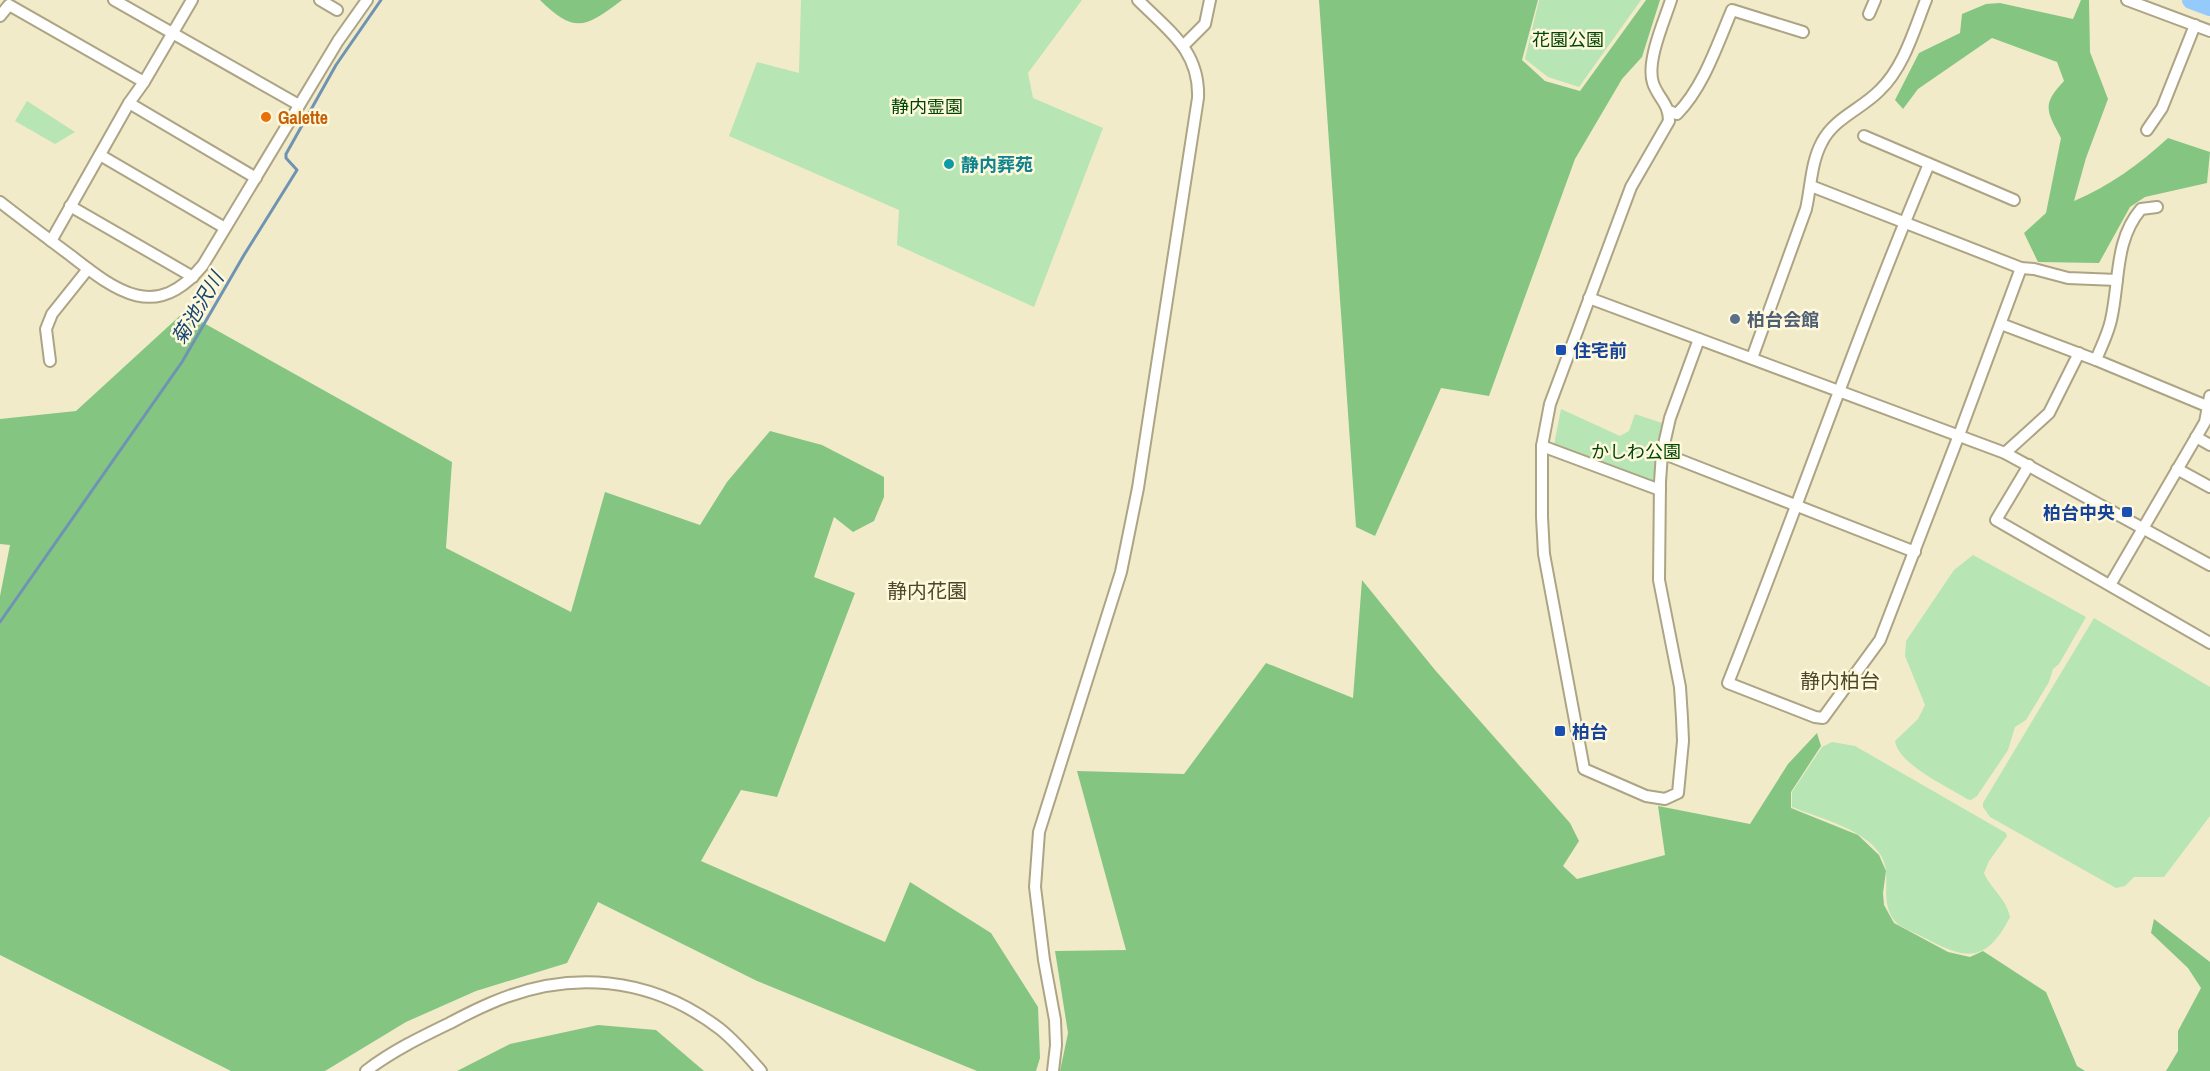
<svg xmlns="http://www.w3.org/2000/svg" width="2210" height="1071" viewBox="0 0 2210 1071" font-family="'Archivo Narrow','Noto Sans JP',sans-serif">
	<rect width="100%" height="100%" fill="#f2ebc9"/>
	<g fill="#b7e5b4">
		<path d="M801,0H1082L1028,73L1033,98L1103,128L1034,307L897,245L899,210L729,136L757,62L799,73Z"/>
		<path d="M1539,0H1641L1579,87L1548,77L1525,59Z"/>
		<path d="M27,101L75,132L55,144L15,121Z"/>
		<path d="M1561,409L1620,436L1629,431L1635,414L1662,423L1653,481L1554,445Z"/>
		<path d="M1973,555L2086,617L2059,664L2053,669L2049,682L2026,720L2015,727L2008,750L1977,796L1971,800L1967,799C1947,786 1899,765 1895,741L1918,719L1925,705L1905,656L1906,641L1954,570Z"/>
		<path d="M2094,618L2210,687V816L2164,877H2134L2125,886L2116,888L1990,817L1983,807V803Z"/>
		<path d="M1832,742L1855,746L2006,833L2007,836L1989,861L1984,873C1991,889 2006,898 2010,917C1985,966 1964,959 1921,936C1913,932 1899,927 1894,920C1878,898 1894,875 1880,854C1864,829 1819,818 1792,807V792L1822,747Z"/>
	</g>
	<g fill="#85c582">
		<path d="M540,0H622C586,27 575,35 540,0Z"/>
		<path d="M1319,0H1538L1522,60L1545,81L1580,91L1646,0H1660L1642,57L1622,79L1575,159L1489,396L1441,388L1375,536L1356,527Z"/>
		<path d="M2081,0H2089L2090,52L2108,99L2086,158L2074,201C2108,187 2141,163 2168,138L2210,152L2207,183L2145,197L2130,207L2099,263L2038,262L2024,233L2046,213L2061,138C2047,111 2041,105 2064,81L2057,62L1992,38L1918,89L1903,109L1895,100L1919,53L1960,33L1962,14L1986,4L2000,3L2073,19Z"/>
		<path d="M184,312L452,462L446,548L571,612L605,492L700,525L727,482L770,431L822,445L884,477V497L874,521L853,532L834,517L814,577L855,593L777,797L741,790L701,861L885,942L910,882L991,933L1038,1007L1040,1058L1036,1071H977L757,981L598,902L567,963L476,991L406,1022L325,1071H231L0,955V596L10,545L0,544V419L76,411Z"/>
		<path d="M1362,580L1435,670L1570,823L1579,841L1563,866L1577,879L1665,855L1658,806L1750,824L1788,764L1817,733L1821,746L1791,792V808L1858,835L1879,855L1886,871L1883,893L1884,905L1894,923L1948,952L1970,957L1983,951L2046,992L2077,1066L2085,1071H1060L1068,1033L1055,951L1126,950L1077,771L1184,774L1266,663L1353,698Z"/>
		<path d="M2154,919L2210,962V1071H2166L2178,1051V1031L2201,988L2188,968L2151,933Z"/>
		<path d="M598,1025L656,1030L704,1071H457L510,1044Z"/>
	</g>
	<g fill="none" stroke-linecap="round" stroke-linejoin="round">
		<path stroke="#6f93b3" stroke-width="3" d="M0,622L182,362L244,255L297,170L286,158V154L336,65L381,0"/>
		<path stroke="#95cafd" stroke-width="18" d="M2191,0L2210,7"/>
		<defs>
			<g id="minor">
				<path d="M114,0L299,105"/>
				<path d="M320,0L337,10"/>
				<path d="M1671,0C1664,22 1646,61 1653,83C1658,98 1669,103 1669,121L1631,187L1550,404L1542,446V517L1544,554L1584,769L1646,796L1665,799L1678,793L1683,741L1682,718L1680,687L1659,580L1660,482L1662,453L1670,418L1699,339"/>
				<path d="M2127,0L2210,31"/>
				<path d="M1869,14L1875,0"/>
				<path d="M0,16L9,5L144,82L192,0"/>
				<path d="M1183,46L1205,24L1210,0"/>
				<path d="M129,103L256,178"/>
				<path d="M1669,111L1677,114C1704,86 1717,45 1732,10L1803,32"/>
				<path d="M2147,130L2162,108L2195,25"/>
				<path d="M1864,136L2014,200"/>
				<path d="M100,155L225,228"/>
				<path d="M1929,164C1857,334 1797,510 1728,683L1815,717L1823,718L1880,640L1959,435L2021,268"/>
				<path d="M1811,186L2021,268L2034,269L2068,278L2117,280"/>
				<path d="M0,202C23,220 46,237 70,255C116,291 156,323 203,265L338,41L367,0"/>
				<path d="M70,206L193,277"/>
				<path d="M51,241L129,103L144,82"/>
				<path d="M1589,298L2005,453L2210,565"/>
				<path d="M2001,324L2096,360L2209,407"/>
				<path d="M1752,358L1806,209C1811,187 1811,162 1822,142C1834,118 1862,109 1880,90C1904,67 1914,30 1926,0"/>
				<path d="M2096,360C2101,347 2108,334 2111,320C2120,281 2114,241 2141,209L2157,207"/>
				<path d="M50,361L46,329L52,314L88,269"/>
				<path d="M2196,437L2210,445"/>
				<path d="M1542,446L1660,490"/>
				<path d="M1662,453L1915,552"/>
				<path d="M2005,453L2049,413L2079,353"/>
				<path d="M2029,465L1996,520L2210,643"/>
				<path d="M2177,469L2210,487"/>
				<path d="M2110,585L2205,422L2210,396"/>
				<path d="M366,1071C392,1051 421,1037 450,1023C463,1016 477,1009 491,1003C569,969 651,976 720,1029C735,1041 748,1056 761,1071"/>
				<path d="M1053,1071L1056,1045L1055,1020L1044,960L1035,887L1039,832L1121,572L1138,488L1198,98C1200,51 1169,31 1138,0"/>
			</g>
		</defs>
		<use href="#minor" stroke="#aca484" stroke-width="14"/>
		<use href="#minor" stroke="#fff" stroke-width="10"/>
	</g>
	<circle fill="#e8710a" stroke="#fef8dc" stroke-width="2" cx="266" cy="117" r="6"/>
	<circle fill="#0f9aa8" stroke="#fef8dc" stroke-width="2" cx="949" cy="164" r="6"/>
	<circle fill="#5c6f8a" stroke="#fef8dc" stroke-width="2" cx="1735" cy="319" r="6"/>
	<g fill="#1a4fb4" stroke="#fef8dc" stroke-width="2">
		<rect x="1555" y="344" width="12" height="12" rx="3"/>
		<rect x="2121" y="506" width="12" height="12" rx="3"/>
		<rect x="1554" y="725" width="12" height="12" rx="3"/>
	</g>
	<g text-anchor="middle" dominant-baseline="central" stroke-width="5" stroke-linejoin="round" paint-order="stroke">
		<g font-size="18" fill="#004603" stroke="#fef8dc">
			<text x="1568" y="39">花園公園</text>
			<text x="927" y="106">静内霊園</text>
			<text x="1636" y="451">かしわ公園</text>
		</g>
		<g font-size="18" font-weight="bold" fill="#c56008" stroke="#fef8dc" text-anchor="start">
			<text x="278" y="117">Galette</text>
		</g>
		<g font-size="18" font-weight="bold" fill="#0d838f" stroke="#fef8dc" text-anchor="start">
			<text x="961" y="164">静内葬苑</text>
		</g>
		<g font-size="18" font-weight="bold" fill="#4e5e75" stroke="#fef8dc" text-anchor="start">
			<text x="1747" y="319">柏台会館</text>
		</g>
		<g font-size="18" font-weight="bold" fill="#164399" stroke="#fef8dc" text-anchor="start">
			<text x="1573" y="350">住宅前</text>
			<text x="2115" y="512" text-anchor="end">柏台中央</text>
			<text x="1572" y="731">柏台</text>
		</g>
		<g font-size="20" font-style="italic" fill="#174770" stroke="#fef8dc">
			<text transform="translate(197 308) rotate(-59)">菊池沢川</text>
		</g>
		<g font-size="20" fill="#4d4629" stroke="#fef8dc">
			<text x="927" y="590">静内花園</text>
			<text x="1840" y="680">静内柏台</text>
		</g>
	</g>
</svg>
